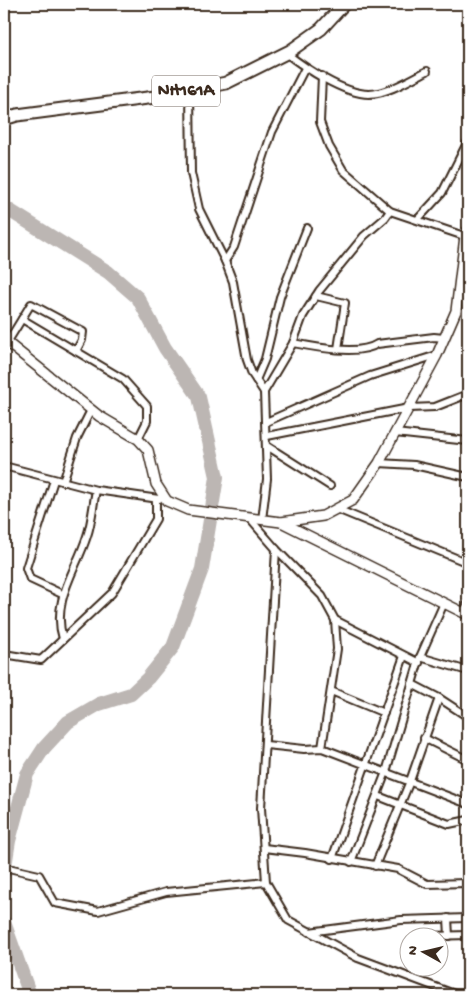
<svg xmlns="http://www.w3.org/2000/svg" width="472" height="999" viewBox="0 0 472 999" font-family="'Gochi Hand',sans-serif">
	<rect width="100%" height="100%" fill="#fff"/>
	<filter id="ink" filterUnits="userSpaceOnUse"><feTurbulence type="fractalNoise" baseFrequency=".02" numOctaves="2"/><feDisplacementMap in="SourceGraphic" scale="10" xChannelSelector="R" yChannelSelector="G"/><feConvolveMatrix kernelMatrix="1 2 1 2 8 2 1 2 1" color-interpolation-filters="sRGB"/></filter>
	<g filter="url(#ink)">
		<g fill="none" stroke-linecap="round" stroke-linejoin="round">
			<g stroke="#bcb6b3" stroke-width="14">
				<path d="M4,207L108,272L138,298L165,348L199,397L217,477L202,569L173,647L148,678L131,694L99,704L68,722L44,748L27,774L9,841L4,872"/>
				<path d="M4,922L30,995"/>
			</g>
			<defs>
				<g id="street">
					<path d="M286,53C305,68 344,94 369,94C387,94 411,79 427,71"/>
					<path d="M322,76L320,122L329,146L343,170L390,211L467,237"/>
					<path d="M190,90L191,173L199,209L225,261L233,282L247,360L252,374L264,392L267,479L262,520"/>
					<path d="M418,219L442,193L468,141"/>
					<path d="M225,261L234,247L272,132L305,68"/>
					<path d="M316,296L345,303L338,349"/>
					<path d="M22,319L123,379L147,406V421L138,439"/>
					<path d="M7,343L31,304L83,332L82,340L76,351"/>
					<path d="M293,343C314,347 360,356 377,344L434,337L444,338"/>
					<path d="M256,380L265,359L280,297L307,228"/>
					<path d="M264,392L293,343L303,316L319,291L364,236L385,218L390,211"/>
					<path d="M266,422L370,376L437,355"/>
					<path d="M395,433L468,441"/>
					<path d="M267,436L409,408L435,407L468,394"/>
					<path d="M267,446L330,486"/>
					<path d="M379,463L414,465L468,477"/>
					<path d="M4,466L96,490L159,499"/>
					<path d="M54,480L26,568L30,579L62,594"/>
					<path d="M63,482L77,438L91,410"/>
					<path d="M337,509L468,563"/>
					<path d="M249,518L276,549L322,596L335,620L337,649L322,748"/>
					<path d="M276,549L261,808L266,882L288,920L358,958L457,995"/>
					<path d="M444,603L420,657L468,671"/>
					<path d="M463,613L468,603"/>
					<path d="M335,620L419,663"/>
					<path d="M63,639C51,601 76,571 87,536C92,522 93,505 96,490"/>
					<path d="M4,654L41,660L112,593L156,519V499"/>
					<path d="M412,684L439,698L468,717"/>
					<path d="M331,691L384,713"/>
					<path d="M424,738L468,760"/>
					<path d="M266,745L304,749L322,748L468,804"/>
					<path d="M378,796L449,824L468,820"/>
					<path d="M264,848L305,853L398,869L427,884L468,883"/>
					<path d="M332,859L404,656"/>
					<path d="M351,862L386,772L420,657"/>
					<path d="M375,866L410,781L439,698"/>
					<path d="M4,867L39,875L55,903L98,911L166,892L266,882"/>
					<path d="M448,918L449,936"/>
					<path d="M309,932L401,920L468,918"/>
					<path d="M430,936L468,935"/>
				</g>
				<g id="secondary">
					<path d="M4,340L99,416L138,439L148,450L156,484L167,501L188,510L281,522L323,516L353,500L379,463L437,355L456,311L465,236L468,230"/>
					<path d="M281,522L468,615"/>
				</g>
				<path id="highway" d="M4,119L17,115L163,96L226,83L290,51L321,29L344,4"/>
			</defs>
			<use href="#street" stroke="#3b2a1e" stroke-width="10"/>
			<use href="#secondary" stroke="#3b2a1e" stroke-width="12"/>
			<use href="#highway" stroke="#3b2a1e" stroke-width="15"/>
			<use href="#street" stroke="#fff" stroke-width="6"/>
			<use href="#secondary" stroke="#fff" stroke-width="9"/>
			<use href="#highway" stroke="#fff" stroke-width="11"/>
		</g>
	</g>
	<g text-anchor="middle" dominant-baseline="central" stroke-width="4.5" stroke-linejoin="round" paint-order="stroke">
		<rect fill="#fff" stroke="#766a62" stroke-width="1" x="152" y="75.5" width="68" height="31" rx="4"/>
		<g font-size="18" font-weight="bold" fill="#3b2a1e">
			<text x="186" y="91">NH161A</text>
		</g>
	</g>
	<rect width="472" height="999" fill="none" stroke="#fff" stroke-width="20"/>
	<rect x="10" y="10" width="452" height="979" fill="none" stroke="#3b2a1e" stroke-width="2" filter="url(#ink)"/>
	<g transform="translate(424 952) rotate(278)"><circle r="24" fill="#ffffff" stroke="#b1aaa5"/>
	<path d="M0-4L9 19L0 12L-9 19Z" fill="#3b2a1e"/>
	<text y="-8" font-size="14" font-weight="bold" text-anchor="middle" fill="#3b2a1e">N</text>
	</g>
</svg>
